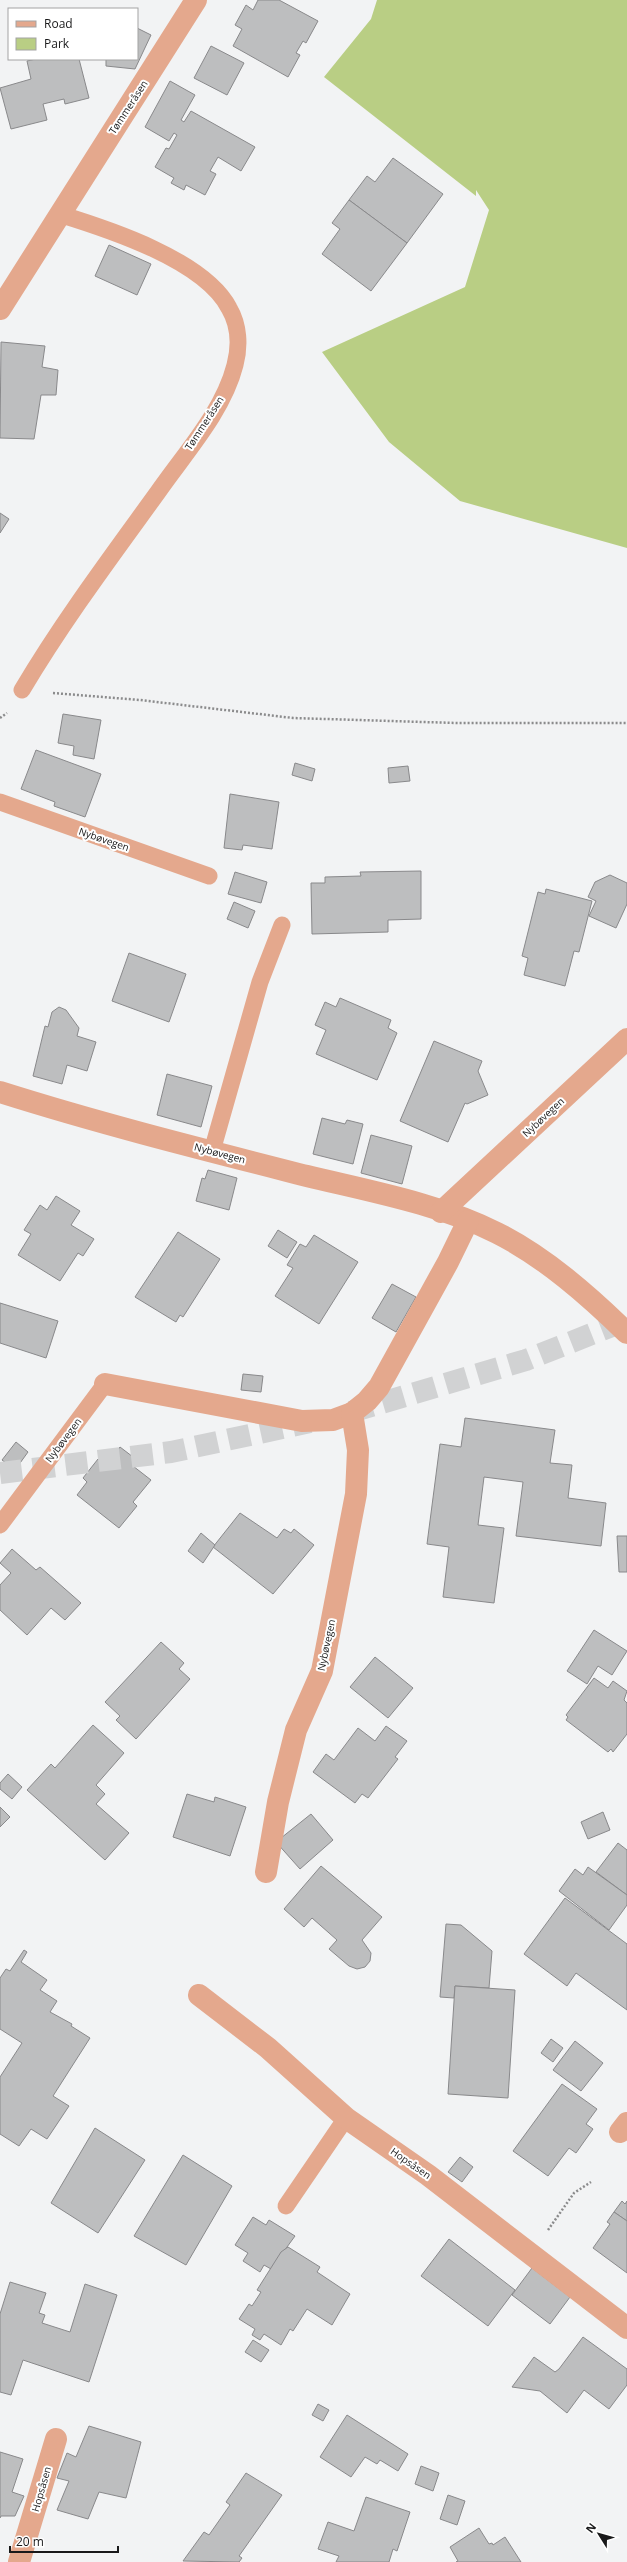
<svg xmlns="http://www.w3.org/2000/svg" width="627" height="2562" viewBox="0 0 627 2562" font-family="'Open Sans',sans-serif">
	<rect width="100%" height="100%" fill="#f2f3f4"/>
	<path fill="#b9ce84" d="M377,0H627V548L460,501L389,442L322,352L465,287L489,210L476,190V196L324,77L371,19Z"/>
	<g fill="#bdbebf" stroke="#89898b">
		<path d="M258,0H279L318,21L306,43L303,41L296,53L300,55L288,77L233,46L242,29L235,25L246,5L253,10Z"/>
		<path d="M137,28L151,35L135,69L106,66V59H137Z"/>
		<path d="M211,46L244,63L227,95L194,78Z"/>
		<path d="M36,59H79L89,98L65,104L64,99L43,104L47,120L11,129L0,88L31,79L27,61Z"/>
		<path d="M170,81L195,95L181,120L184,122L191,111L255,147L241,171L218,157L210,171L216,174L205,195L186,185L184,190L171,183L174,178L155,167L166,148L169,149L177,135L174,133L169,141L145,127Z"/>
		<path d="M393,158L443,194L407,243L349,200L367,176L375,182Z"/>
		<path d="M349,200L407,243L371,291L322,254L340,229L332,223Z"/>
		<path d="M109,245L151,264L137,295L95,276Z"/>
		<path d="M1,342L45,346L42,367L58,370L56,395H41L34,439L0,438Z"/>
		<path d="M0,513L9,519L0,533Z"/>
		<path d="M63,714L101,720L94,759L73,755L74,746L58,743Z"/>
		<path d="M36,750L101,774L85,817L54,806L55,802L21,789Z"/>
		<path d="M295,763L315,769L312,781L292,775Z"/>
		<path d="M408,766L410,781L389,783L388,768Z"/>
		<path d="M230,794L279,802L272,849L243,845L242,850L224,848Z"/>
		<path d="M421,871V919L388,920V932L312,934L311,883H325V877L361,876L360,872Z"/>
		<path d="M235,872L267,882L261,903L228,894Z"/>
		<path d="M610,875L627,883V904L616,928L589,916L596,901L588,897L595,882Z"/>
		<path d="M546,889L592,901L579,952L574,951L565,986L524,975L528,958L522,956L538,892L545,894Z"/>
		<path d="M234,902L255,911L248,928L227,919Z"/>
		<path d="M129,953L186,974L169,1022L112,1001Z"/>
		<path d="M340,998L391,1020L388,1028L397,1033L377,1080L316,1054L326,1030L315,1025L325,1002L336,1007Z"/>
		<path d="M59,1007L66,1010L79,1028L77,1036L96,1042L87,1071L67,1065L62,1084L33,1076L45,1026L48,1027L52,1012Z"/>
		<path d="M434,1041L482,1061L478,1071L488,1095L467,1104L465,1103L448,1142L400,1121Z"/>
		<path d="M167,1074L212,1086L201,1127L157,1115Z"/>
		<path d="M322,1118L345,1124L347,1120L363,1124L353,1164L313,1154Z"/>
		<path d="M371,1135L412,1146L402,1184L361,1173Z"/>
		<path d="M208,1170L237,1178L229,1210L196,1201L202,1178L205,1179Z"/>
		<path d="M56,1196L80,1211L71,1225L94,1239L83,1256L78,1253L60,1281L18,1255L31,1234L24,1230L40,1205L47,1210Z"/>
		<path d="M278,1230L297,1242L287,1258L268,1246Z"/>
		<path d="M178,1232L220,1259L183,1317L180,1315L176,1322L135,1297Z"/>
		<path d="M314,1235L358,1262L319,1324L275,1296L293,1268L287,1265L300,1244L306,1247Z"/>
		<path d="M392,1284L416,1297L396,1332L372,1318Z"/>
		<path d="M0,1303L58,1321L46,1358L0,1343Z"/>
		<path d="M243,1374L263,1376L261,1392L241,1390Z"/>
		<path d="M465,1418L555,1430L550,1463L572,1465L568,1498L606,1503L601,1546L516,1536L523,1482L484,1477L478,1525L504,1528L494,1603L443,1597L449,1547L427,1544L440,1444L461,1447Z"/>
		<path d="M16,1442L28,1452L15,1470L2,1460Z"/>
		<path d="M120,1447L137,1460L133,1466L151,1480L133,1502L137,1506L119,1528L77,1495L87,1482L83,1478L98,1459L103,1463L114,1450L116,1452Z"/>
		<path d="M240,1513L277,1538L284,1529L291,1533L294,1529L314,1545L273,1594L213,1547Z"/>
		<path d="M201,1533L215,1545L203,1563L188,1551Z"/>
		<path d="M617,1536H627V1572H619Z"/>
		<path d="M12,1549L36,1570L40,1567L81,1603L65,1620L51,1608L27,1635L0,1610V1585L11,1573L0,1563Z"/>
		<path d="M594,1630L627,1651L612,1675L598,1666L587,1684L567,1671Z"/>
		<path d="M161,1642L184,1663L179,1669L190,1679L136,1739L116,1720L120,1716L105,1702Z"/>
		<path d="M375,1657L413,1688L388,1718L350,1687Z"/>
		<path d="M594,1678L608,1688L613,1681L627,1691L624,1700L627,1703V1734L613,1752L611,1749L608,1752L566,1720L568,1717L566,1715Z"/>
		<path d="M93,1725L124,1753L96,1785L105,1794L96,1804L129,1833L105,1860L27,1790L51,1764L55,1768Z"/>
		<path d="M386,1726L407,1741L395,1757L398,1759L368,1798L362,1794L355,1803L313,1772L326,1754L334,1760L358,1728L375,1741Z"/>
		<path d="M8,1774L22,1787L12,1799L0,1789V1783Z"/>
		<path d="M187,1794L214,1802L215,1797L246,1807L230,1856L173,1837Z"/>
		<path d="M0,1807L10,1817L0,1827Z"/>
		<path d="M603,1812L610,1830L588,1839L581,1822Z"/>
		<path d="M311,1814L333,1840L300,1869L276,1842Z"/>
		<path d="M618,1843L627,1850V1895L596,1872Z"/>
		<path d="M321,1866L382,1917L362,1940L371,1953L370,1961L365,1967L357,1969L349,1966L329,1949L337,1940L312,1918L304,1927L284,1909Z"/>
		<path d="M588,1867L627,1895V1905L609,1930L559,1891L575,1869L583,1875Z"/>
		<path d="M565,1898L627,1944V2010L576,1973L567,1986L524,1954Z"/>
		<path d="M446,1924L461,1925L492,1951L489,1988L455,1986L454,1998L440,1997Z"/>
		<path d="M24,1950L27,1952L21,1962L47,1980L40,1990L57,2001L50,2012L72,2024L71,2026L90,2038L53,2096L69,2106L47,2139L31,2129L19,2146L0,2134V2077L22,2043L0,2029V1978L6,1969L10,1971Z"/>
		<path d="M455,1986L515,1990L508,2098L448,2094Z"/>
		<path d="M551,2039L563,2048L553,2062L541,2053Z"/>
		<path d="M575,2041L603,2063L581,2091L553,2070Z"/>
		<path d="M562,2084L597,2109L586,2124L593,2129L576,2153L569,2148L548,2176L513,2151Z"/>
		<path d="M95,2128L145,2160L98,2233L51,2203Z"/>
		<path d="M183,2155L232,2186L186,2265L134,2236Z"/>
		<path d="M460,2157L473,2167L462,2182L448,2172Z"/>
		<path d="M622,2201L625,2204L627,2201V2221L614,2212Z"/>
		<path d="M614,2212L627,2221V2273L593,2248L610,2224L607,2222Z"/>
		<path d="M253,2217L266,2225L269,2220L295,2236L271,2269L264,2265L260,2272L243,2261L248,2253L235,2245Z"/>
		<path d="M449,2239L515,2290L488,2326L421,2276Z"/>
		<path d="M288,2247L320,2267L317,2272L350,2294L332,2325L307,2309L293,2331L290,2329L281,2345L264,2334L260,2340L252,2335L255,2329L239,2319L249,2304L252,2306L261,2292L257,2290L281,2252Z"/>
		<path d="M532,2268L570,2297L550,2324L512,2295Z"/>
		<path d="M10,2282L46,2293L39,2313L45,2315L42,2323L70,2332L85,2284L117,2295L89,2382L23,2360L11,2395L0,2392V2314Z"/>
		<path d="M583,2337L627,2369V2385L609,2409L584,2390L567,2413L540,2391L512,2387L534,2357L555,2372L559,2369Z"/>
		<path d="M253,2340L269,2350L261,2362L245,2352Z"/>
		<path d="M318,2404L329,2410L323,2421L312,2415Z"/>
		<path d="M347,2415L408,2454L398,2471L380,2460L377,2464L365,2457L351,2477L320,2457Z"/>
		<path d="M89,2426L141,2442L126,2498L99,2492L88,2519L57,2510L69,2481L57,2478L67,2453L76,2457Z"/>
		<path d="M0,2452L23,2459L12,2492L24,2496L15,2516H1L0,2518Z"/>
		<path d="M421,2466L439,2473L433,2491L415,2484Z"/>
		<path d="M246,2473L282,2495L239,2556L242,2558L239,2562L183,2561L204,2532L209,2535L230,2505L226,2502Z"/>
		<path d="M448,2495L465,2501L457,2525L440,2519Z"/>
		<path d="M366,2497L410,2512L397,2551L393,2549L389,2562H336L339,2556L318,2549L328,2522L354,2531Z"/>
		<path d="M479,2528L489,2544L492,2543L493,2545L505,2537L521,2562H456L458,2561L450,2547Z"/>
	</g>
	<g fill="none" stroke-linecap="round" stroke-linejoin="round">
		<g stroke="#d1d2d3" stroke-width="22" stroke-dasharray="22 11" stroke-linecap="butt">
			<path d="M351,1412L526,1360L627,1320"/>
			<path d="M0,1473L171,1452L310,1422"/>
		</g>
		<g stroke="#8b8b8c" stroke-width="2.5" stroke-dasharray="2 2" stroke-linecap="butt">
			<path d="M53,693L140,700L293,718L456,723H627"/>
			<path d="M0,718L7,713"/>
			<path d="M548,2230L574,2193L591,2182"/>
		</g>
		<g stroke="#e4a88d" stroke-width="17">
			<path d="M22,690C63,621 111,557 158,492C185,453 223,412 235,365C240,346 239,325 229,308C204,260 108,229 59,214"/>
			<path d="M0,802L209,876"/>
			<path d="M212,1151L260,982L282,925"/>
			<path d="M0,1525L105,1384"/>
			<path d="M286,2206L346,2118"/>
		</g>
		<g stroke="#e4a88d" stroke-width="22">
			<path d="M0,309L196,0"/>
			<path d="M0,1092C101,1124 205,1150 307,1176C369,1191 440,1204 497,1233C545,1257 589,1296 627,1333"/>
			<path d="M441,1212L627,1039"/>
			<path d="M105,1384L302,1421L333,1420L352,1413"/>
			<path d="M266,1872L278,1802L296,1730L322,1671L356,1494L358,1450L352,1413L367,1401L379,1387L448,1262L468,1221"/>
			<path d="M199,1995L268,2048L346,2118L428,2175L627,2328"/>
			<path d="M620,2132L627,2123"/>
			<path d="M19,2562L56,2439"/>
		</g>
	</g>
	<g text-anchor="middle" dominant-baseline="central" stroke-width="4" stroke-linejoin="round" paint-order="stroke">
		<g font-size="10" fill="#19191a" stroke="#fff">
			<text transform="translate(128 107) rotate(-57)">Tømmeråsen</text>
			<text transform="translate(204 423) rotate(-57)">Tømmeråsen</text>
			<text transform="translate(104 839) rotate(19)">Nybøvegen</text>
			<text transform="translate(543 1117) rotate(-43)">Nybøvegen</text>
			<text transform="translate(220 1153) rotate(15)">Nybøvegen</text>
			<text transform="translate(63 1440) rotate(-53)">Nybøvegen</text>
			<text transform="translate(326 1645) rotate(-78)">Nybøvegen</text>
			<text transform="translate(411 2163) rotate(35)">Hopsåsen</text>
			<text transform="translate(41 2489) rotate(-74)">Hopsåsen</text>
		</g>
	</g>
	<rect x="8" y="8" width="130" height="52" fill="#ffffff" stroke="#a3a3a3"/>
	<rect x="16" y="21" width="20" height="6" fill="#e4a88d" stroke="#a3a3a3"/>
	<text x="44" y="28" font-size="12" fill="#19191a">Road</text>
	<rect x="16" y="38" width="20" height="12" fill="#b9ce84" stroke="#a3a3a3"/>
	<text x="44" y="48" font-size="12" fill="#19191a">Park</text>
	<g transform="translate(599 2534) rotate(307)" stroke="#ffffff" stroke-width="3" paint-order="stroke">
	<path d="M0-3L7 15L0 10L-7 15Z" fill="#19191a"/>
	<text y="-6" font-size="11" font-weight="bold" text-anchor="middle" fill="#19191a">N</text>
	</g>
	<path d="M10 2546v6h108v-6" fill="none" stroke="#19191a" stroke-width="2"/>
	<text x="16" y="2546" font-size="12" fill="#19191a" stroke="#ffffff" stroke-width="3" paint-order="stroke">20 m</text>
</svg>
